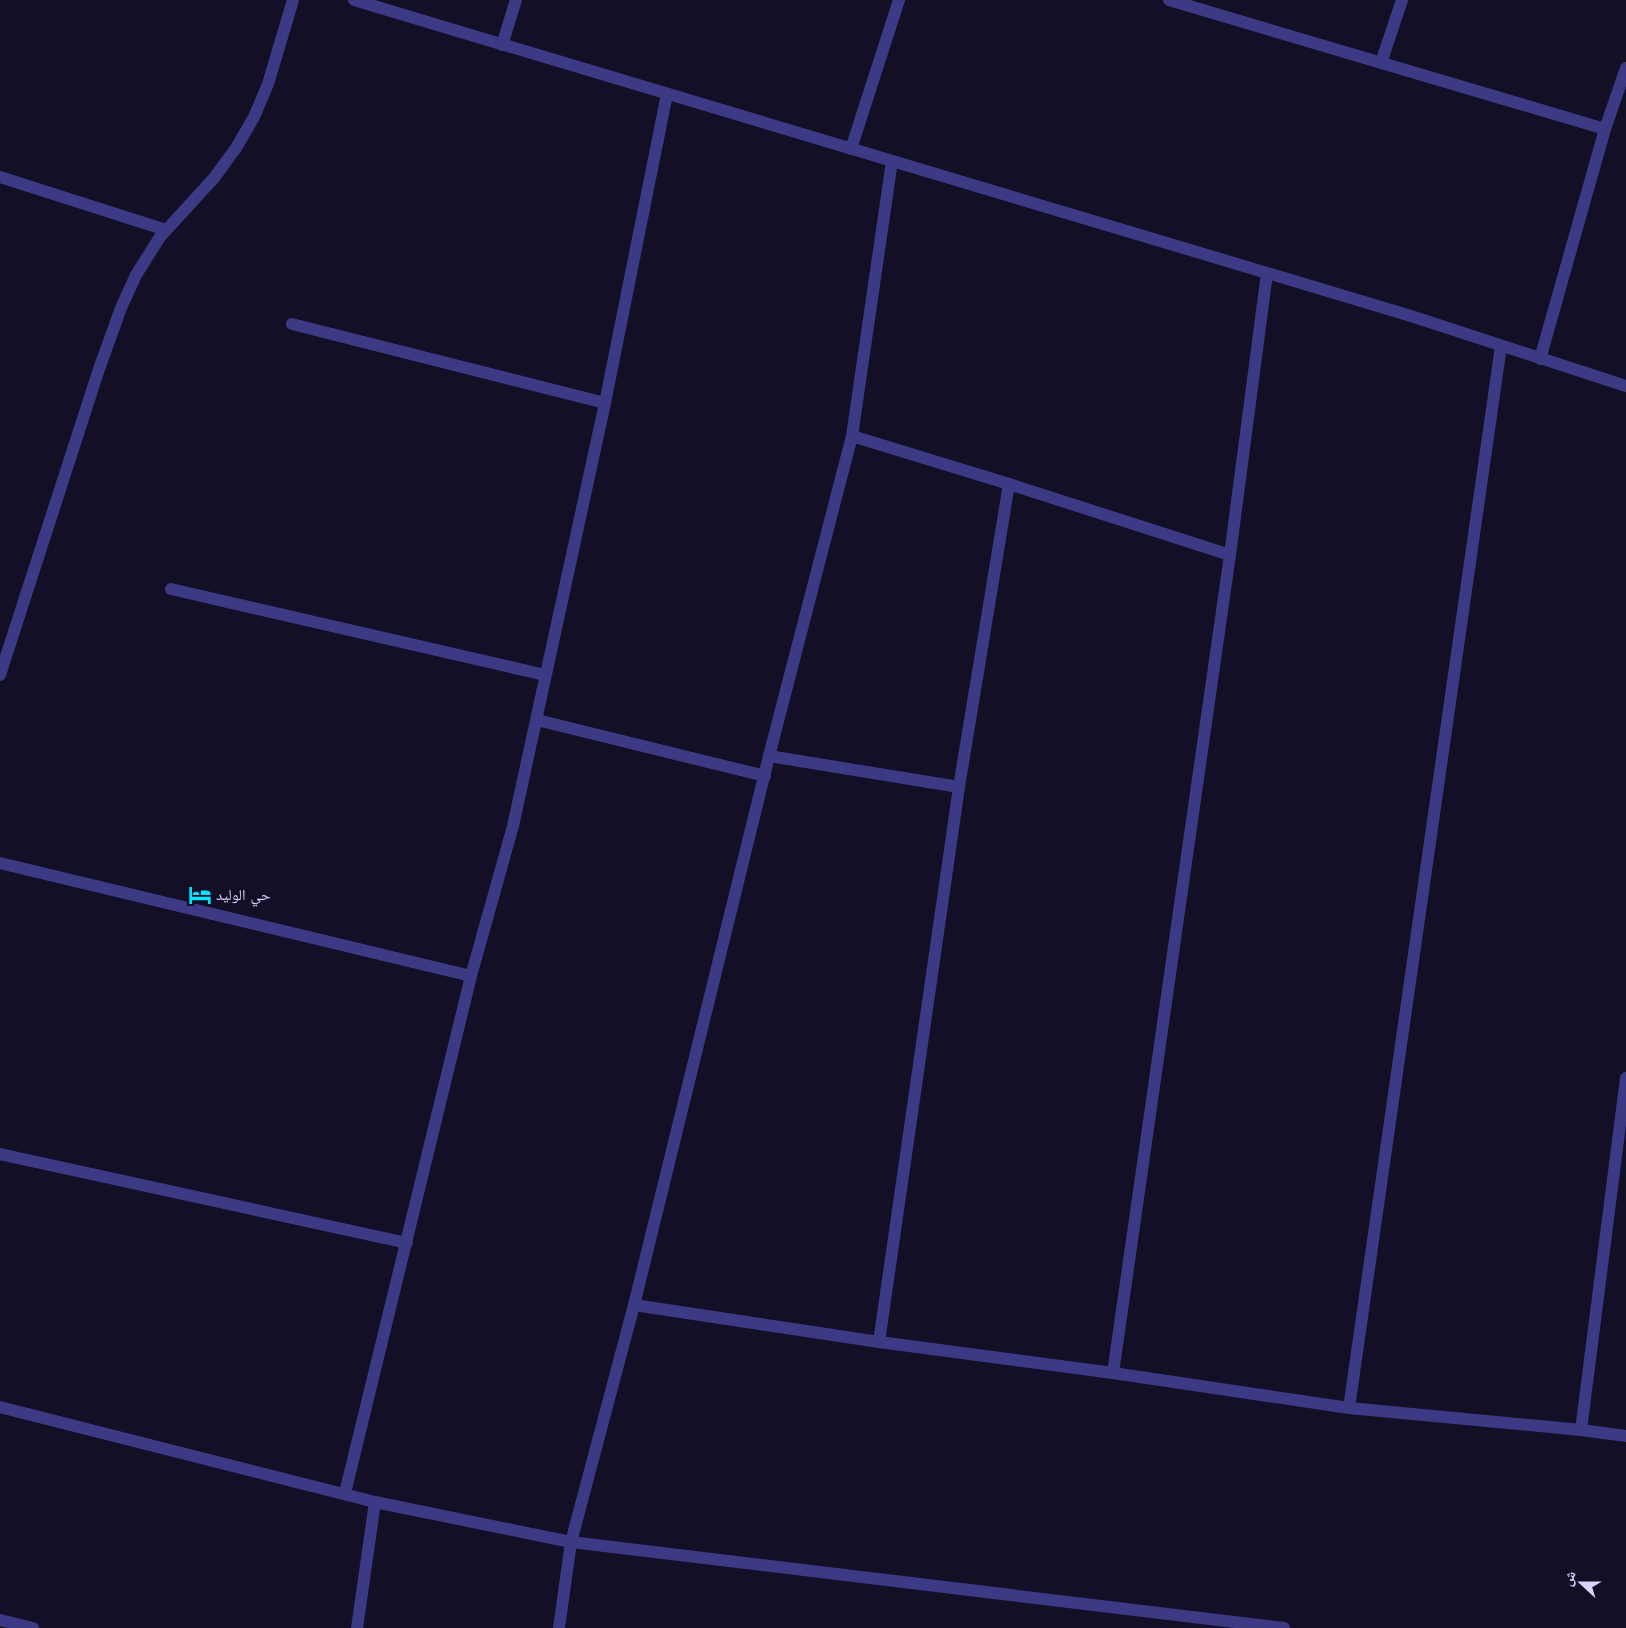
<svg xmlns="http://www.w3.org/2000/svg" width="1626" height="1628" viewBox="0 0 1626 1628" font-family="'Work Sans','Noto Naskh Arabic',sans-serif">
	<rect width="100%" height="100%" fill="#130f26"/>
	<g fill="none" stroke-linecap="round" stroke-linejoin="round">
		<g stroke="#3d3a85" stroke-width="12">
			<path d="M354,0L1411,316L1626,386"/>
			<path d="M1169,0L1605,129"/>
			<path d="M502,45L516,0"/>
			<path d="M1381,63L1402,0"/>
			<path d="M851,149L899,0"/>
			<path d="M0,177L166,230"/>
			<path d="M292,324L605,403"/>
			<path d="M1540,359L1605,129L1626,68"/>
			<path d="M852,436L1009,484L1230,555"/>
			<path d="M171,589L545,675"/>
			<path d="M0,675L99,369L121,308L136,275L160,237L214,178L236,148L254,117L268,84L293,0"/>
			<path d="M537,720L765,776"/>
			<path d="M769,756L959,787"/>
			<path d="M0,863L471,976"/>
			<path d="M0,1154L407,1243"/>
			<path d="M634,1305L879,1342L1113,1373L1349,1408L1581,1430L1626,1436"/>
			<path d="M879,1342L959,787L1009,484"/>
			<path d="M1113,1373L1230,555L1267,273"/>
			<path d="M0,1407L375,1502L571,1542L1284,1628"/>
			<path d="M1349,1408L1501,346"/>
			<path d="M1581,1430L1626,1078"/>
			<path d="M345,1493L471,976L513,826L605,403L667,94"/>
			<path d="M0,1620L33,1628"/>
			<path d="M357,1628L375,1502"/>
			<path d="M559,1628L571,1542L634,1305L769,756L852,436L892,161"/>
		</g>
	</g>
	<defs>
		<symbol id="hotel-bare" viewBox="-9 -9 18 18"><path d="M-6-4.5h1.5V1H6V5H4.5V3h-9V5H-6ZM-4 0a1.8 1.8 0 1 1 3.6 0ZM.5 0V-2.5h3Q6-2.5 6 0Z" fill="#00e5ff" stroke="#130f26" stroke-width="2.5" paint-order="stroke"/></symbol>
	</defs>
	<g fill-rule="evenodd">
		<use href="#hotel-bare" x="184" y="879" width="32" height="32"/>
	</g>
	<g text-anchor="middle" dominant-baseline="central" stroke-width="4" stroke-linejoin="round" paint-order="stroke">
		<g font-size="15" fill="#d9d4ff" stroke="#130f26" text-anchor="start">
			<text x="216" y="895">حي الوليد</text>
		</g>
	</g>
	<g transform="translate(1581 1583) rotate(291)" stroke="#130f26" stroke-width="4" paint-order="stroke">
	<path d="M0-4L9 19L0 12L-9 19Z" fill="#d9d4ff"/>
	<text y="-8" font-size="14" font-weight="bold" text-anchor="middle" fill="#d9d4ff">ش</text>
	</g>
</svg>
